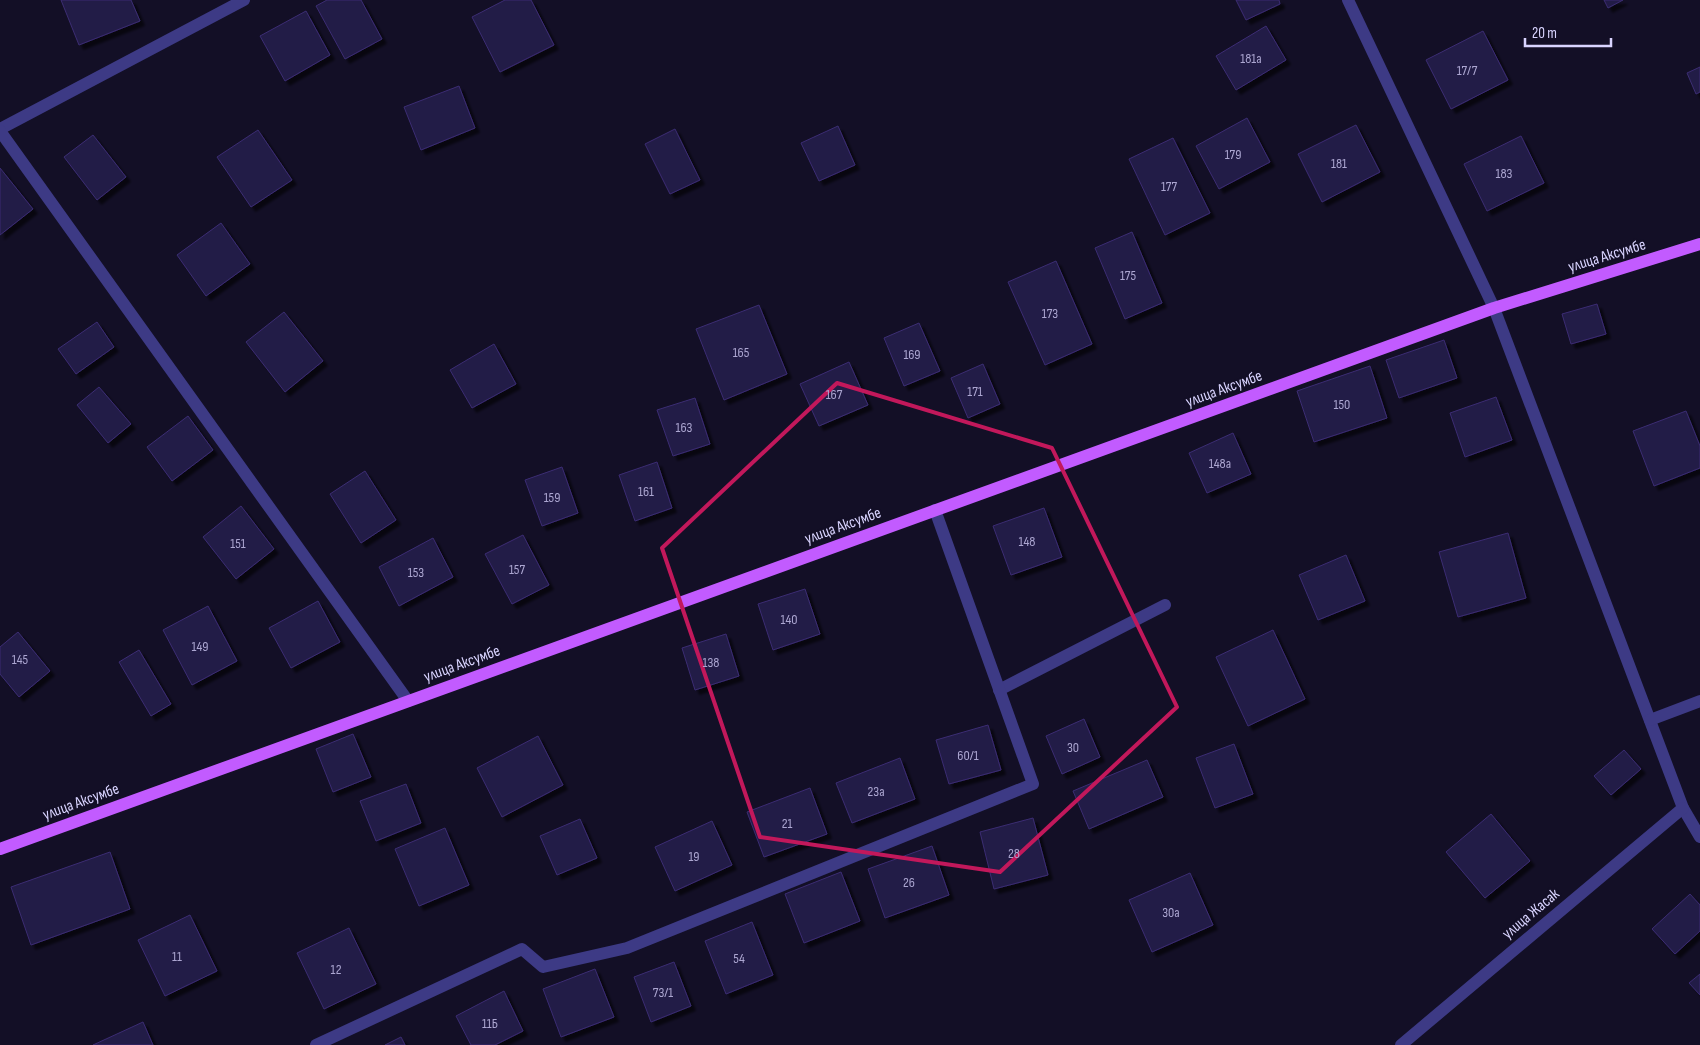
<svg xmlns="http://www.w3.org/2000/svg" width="1700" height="1045" viewBox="0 0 1700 1045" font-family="'Sofia Sans Condensed',sans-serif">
	<defs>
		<filter id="shadow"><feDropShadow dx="4.5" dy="4.5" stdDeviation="1" flood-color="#0009"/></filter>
	</defs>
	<rect width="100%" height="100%" fill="#130f26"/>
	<g fill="#241b47" stroke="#3b2d73" filter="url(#shadow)">
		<path d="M61,0H131L140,21L79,45Z"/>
		<path d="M327,0H361L382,39L345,59L316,6Z"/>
		<path d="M505,0H531L554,45L500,72L472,17Z"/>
		<path d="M1236,0H1279L1280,4L1246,20Z"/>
		<path d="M1604,0H1623L1608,8Z"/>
		<path d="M306,11L330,55L285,81L260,36Z"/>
		<path d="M1266,26L1286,60L1236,90L1216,56Z"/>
		<path d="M1483,31L1508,80L1451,109L1426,60Z"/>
		<path d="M1700,67V92L1696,94L1687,73Z"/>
		<path d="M459,86L475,128L421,150L404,107Z"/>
		<path d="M1247,118L1270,162L1219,189L1196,146Z"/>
		<path d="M1356,125L1380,172L1322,202L1298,154Z"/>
		<path d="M838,126L855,165L819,181L801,143Z"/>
		<path d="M675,129L700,180L670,194L645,144Z"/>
		<path d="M258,130L292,180L251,207L217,157Z"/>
		<path d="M93,135L126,177L97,200L64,157Z"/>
		<path d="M1521,136L1544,183L1487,211L1464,164Z"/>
		<path d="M1173,138L1210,213L1165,235L1129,159Z"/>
		<path d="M0,168L33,209L0,235Z"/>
		<path d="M221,223L250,264L206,296L177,255Z"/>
		<path d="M1132,232L1162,303L1125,319L1095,248Z"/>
		<path d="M1056,261L1092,344L1045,365L1008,282Z"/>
		<path d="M1597,304L1606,334L1571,344L1562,314Z"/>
		<path d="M759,305L787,374L724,400L696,329Z"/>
		<path d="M284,312L323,361L285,392L246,342Z"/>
		<path d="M97,322L114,347L76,374L58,349Z"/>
		<path d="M919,323L940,371L904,386L884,338Z"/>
		<path d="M1444,340L1457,378L1399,398L1386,360Z"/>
		<path d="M494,344L516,384L472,408L450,370Z"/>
		<path d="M849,362L868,405L819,426L800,384Z"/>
		<path d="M983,364L1000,404L968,418L951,378Z"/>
		<path d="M1370,366L1387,418L1314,442L1297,391Z"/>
		<path d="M99,387L131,424L108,443L77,405Z"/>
		<path d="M1496,397L1512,440L1465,457L1450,413Z"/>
		<path d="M695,398L710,444L673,456L657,410Z"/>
		<path d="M1686,411L1700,446V468L1654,486L1633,431Z"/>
		<path d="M188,416L213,450L172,481L147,447Z"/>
		<path d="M1233,433L1251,474L1207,493L1189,453Z"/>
		<path d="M657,462L672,508L635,521L619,475Z"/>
		<path d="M562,467L578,513L542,526L525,480Z"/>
		<path d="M365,471L396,520L361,543L330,494Z"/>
		<path d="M241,506L274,549L236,579L203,537Z"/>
		<path d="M1044,508L1062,557L1011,575L993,526Z"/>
		<path d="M1508,533L1526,598L1458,617L1439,552Z"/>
		<path d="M523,535L549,585L512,604L485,554Z"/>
		<path d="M433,538L453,577L399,606L379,567Z"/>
		<path d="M1346,555L1365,601L1318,620L1299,575Z"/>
		<path d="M805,589L820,634L773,650L758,604Z"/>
		<path d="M318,601L340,642L291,668L269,628Z"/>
		<path d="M208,606L237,661L192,685L163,630Z"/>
		<path d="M1273,630L1305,699L1248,726L1216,657Z"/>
		<path d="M18,632L50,671L19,697L0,674V647Z"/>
		<path d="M726,634L739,676L695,690L682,648Z"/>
		<path d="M139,650L171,704L151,716L119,662Z"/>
		<path d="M1084,719L1100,757L1062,774L1046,736Z"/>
		<path d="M988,725L1001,770L949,784L936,740Z"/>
		<path d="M353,734L371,777L333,792L316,749Z"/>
		<path d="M538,736L563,785L502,817L477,768Z"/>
		<path d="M1234,744L1253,794L1215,808L1196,758Z"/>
		<path d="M1624,750L1641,769L1611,795L1594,776Z"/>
		<path d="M900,758L915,799L852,823L836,783Z"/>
		<path d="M1147,760L1163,797L1089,829L1073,791Z"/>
		<path d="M406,784L421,823L376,841L360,801Z"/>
		<path d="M810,788L827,834L764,857L747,812Z"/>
		<path d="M1491,814L1530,861L1485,898L1446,852Z"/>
		<path d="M1033,818L1048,875L994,889L980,832Z"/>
		<path d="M580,819L597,858L557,875L540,836Z"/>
		<path d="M712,821L732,865L675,891L655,847Z"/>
		<path d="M445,828L469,885L419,906L395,849Z"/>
		<path d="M932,846L949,895L885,918L868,869Z"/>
		<path d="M110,852L130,909L31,945L11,887Z"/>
		<path d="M841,872L860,921L804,943L785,894Z"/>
		<path d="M1190,873L1213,925L1152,952L1129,900Z"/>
		<path d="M1690,894L1700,905V931L1675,954L1652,929Z"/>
		<path d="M190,915L217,971L165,996L138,940Z"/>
		<path d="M752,922L773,975L726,994L705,941Z"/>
		<path d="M349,928L376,984L324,1009L297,953Z"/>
		<path d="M674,962L691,1006L651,1022L634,977Z"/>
		<path d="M595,969L614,1017L561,1037L543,989Z"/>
		<path d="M1700,974V995L1689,983Z"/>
		<path d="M504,991L523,1031L495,1045H471L456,1016Z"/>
		<path d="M143,1022L153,1045H93Z"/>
		<path d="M401,1037L405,1045H385Z"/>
	</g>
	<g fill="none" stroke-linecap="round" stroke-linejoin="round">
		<g stroke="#3d3a85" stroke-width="12">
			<path d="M1348,0L1494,308L1683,808L1700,837"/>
			<path d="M0,129L244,0"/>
			<path d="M0,131L408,701"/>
			<path d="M999,690L1165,605"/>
			<path d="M1650,720L1700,701"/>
			<path d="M316,1045L522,949L543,967L627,948L1033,784L935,510"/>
			<path d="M1401,1045L1683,808"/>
		</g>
		<path stroke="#c25bff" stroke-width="12" d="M0,849L1494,308L1700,244"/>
	</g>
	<path fill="none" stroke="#c2185b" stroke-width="4" stroke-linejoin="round" d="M837,383L1052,448L1177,707L1000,872L760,837L662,548Z"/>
	<g text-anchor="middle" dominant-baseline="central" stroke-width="4" stroke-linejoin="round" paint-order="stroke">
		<g font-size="14" fill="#aca6d1">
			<text x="1251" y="58">181а</text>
			<text x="1467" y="70">17/7</text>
			<text x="1233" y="154">179</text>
			<text x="1339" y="163">181</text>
			<text x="1504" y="173">183</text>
			<text x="1169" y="186">177</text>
			<text x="1128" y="275">175</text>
			<text x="1050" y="313">173</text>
			<text x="741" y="352">165</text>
			<text x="912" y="354">169</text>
			<text x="975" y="391">171</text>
			<text x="834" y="394">167</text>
			<text x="1342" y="404">150</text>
			<text x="684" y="427">163</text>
			<text x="1220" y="463">148а</text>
			<text x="646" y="491">161</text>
			<text x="552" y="497">159</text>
			<text x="1027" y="541">148</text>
			<text x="238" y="543">151</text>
			<text x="517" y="569">157</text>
			<text x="416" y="572">153</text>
			<text x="789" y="619">140</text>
			<text x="200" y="646">149</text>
			<text x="20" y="659">145</text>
			<text x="711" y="662">138</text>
			<text x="1073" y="747">30</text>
			<text x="968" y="755">60/1</text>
			<text x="876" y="791">23а</text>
			<text x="787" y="823">21</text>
			<text x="1014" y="853">28</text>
			<text x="694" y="856">19</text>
			<text x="909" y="882">26</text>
			<text x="1171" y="912">30а</text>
			<text x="177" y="956">11</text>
			<text x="739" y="958">54</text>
			<text x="336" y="969">12</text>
			<text x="663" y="992">73/1</text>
			<text x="490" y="1023">11Б</text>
		</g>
		<g font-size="16" fill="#d9d4ff" stroke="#130f26">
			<text transform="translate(1607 256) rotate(-17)">улица Аксумбе</text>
			<text transform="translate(1224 389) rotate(-20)">улица Аксумбе</text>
			<text transform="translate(843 526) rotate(-20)">улица Аксумбе</text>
			<text transform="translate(462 664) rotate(-20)">улица Аксумбе</text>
			<text transform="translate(81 802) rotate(-20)">улица Аксумбе</text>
			<text transform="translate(1531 914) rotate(-40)">улица Жасак</text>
		</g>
	</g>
	<path d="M1525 38v8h86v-8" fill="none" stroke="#d9d4ff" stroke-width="2.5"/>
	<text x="1532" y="38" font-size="15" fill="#d9d4ff" stroke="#130f26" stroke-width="4" paint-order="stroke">20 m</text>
</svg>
